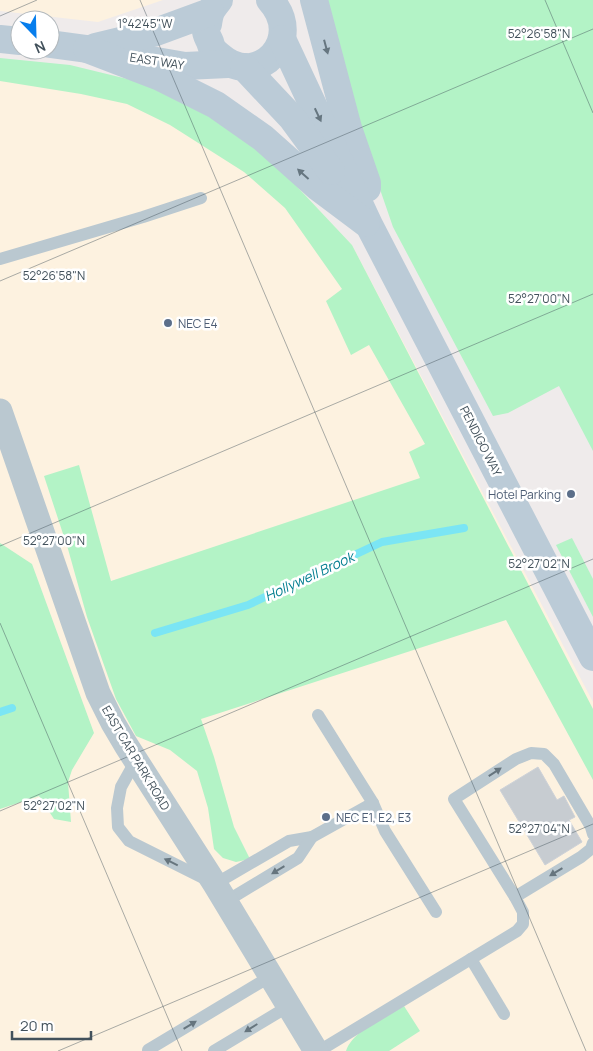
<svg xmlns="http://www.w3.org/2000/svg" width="593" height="1051" viewBox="0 0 593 1051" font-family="Manrope,sans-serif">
	<rect width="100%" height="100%" fill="#efebeb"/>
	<g fill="#fdf2e0">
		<path d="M0,0H163L98,22L0,11Z"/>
		<path d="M0,76L162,92L256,143L352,245L593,702V1051H0Z"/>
	</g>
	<g fill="#b3f3c6">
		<path d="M322,0H593V451L559,386L508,413L493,416L393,227L344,85Z"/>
		<path d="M0,58L70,65L148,84L184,100L256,143L352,245L593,709V780L506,620L201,719L214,757L234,827L250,859L236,862L223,858L214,849L208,808L197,771L170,750L136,736L116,699L87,617L68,549L44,476L79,465L111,581L420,478L409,452L425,444L369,345L351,355L326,301L342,289L285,208L244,172L170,125L127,104L81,94L0,81Z"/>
		<path d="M572,538L593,579V617L556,545Z"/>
		<path d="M0,543L32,564L94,733L72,770L68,782L71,822L54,819L39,796L0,809Z"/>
		<path d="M404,1006L420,1031L389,1051H346C353,1030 386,1017 404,1006Z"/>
	</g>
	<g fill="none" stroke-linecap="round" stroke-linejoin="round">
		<g stroke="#7be5f4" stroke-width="8">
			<path d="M155,633L248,605L382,542L464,528"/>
			<path d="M0,712L12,708"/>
		</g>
	</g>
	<path fill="#c7ccd1" stroke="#ced2d8" d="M538,767L557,800L564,796L575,817L569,820L582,842L545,865L500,790Z"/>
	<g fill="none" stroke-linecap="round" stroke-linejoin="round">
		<g stroke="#bac8d0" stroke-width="12">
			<path d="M0,259L143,217L201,198"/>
			<path d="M318,715L373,803L385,831L436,912"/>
			<path d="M136,760L121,787L117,808L118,827L129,841L215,884L289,841L312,837L373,803"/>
			<path d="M515,897L581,857L591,849L593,843"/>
			<path d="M225,902L298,858L312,837"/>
			<path d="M471,959L504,1014"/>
			<path d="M149,1051L148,1050L271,976"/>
			<path d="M214,1051L289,1006"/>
			<path d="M319,1051L517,931L523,924V912L515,897L454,799L516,759L531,753L544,754L554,764L591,827L593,834"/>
		</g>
		<path stroke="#bac8d0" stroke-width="25" d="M0,411L98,693L113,723L126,745L215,884L316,1051"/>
		<g stroke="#bbcbd7" stroke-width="28">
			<path d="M219,0C211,10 210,11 208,24C207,26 206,29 206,31C206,35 209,39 210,42C212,50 215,52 221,57C258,89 306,39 270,0"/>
			<path d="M314,0L348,128L367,183V188"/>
			<path d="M0,39L20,41"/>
			<path d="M282,39L369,225L593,657"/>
			<path d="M50,44L87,49L185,66L228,64"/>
			<path d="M95,47L153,33L210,12"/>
			<path d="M87,49L160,77L216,105L263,138L318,187L366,223"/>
			<path d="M244,67L292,118L331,171"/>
		</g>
	</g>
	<defs><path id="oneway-solid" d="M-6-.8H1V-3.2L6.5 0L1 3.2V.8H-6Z" transform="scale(1.25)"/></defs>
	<g fill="#667680">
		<use href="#oneway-solid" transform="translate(326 47) rotate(75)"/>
		<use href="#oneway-solid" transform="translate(318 115) rotate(65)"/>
		<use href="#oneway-solid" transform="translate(303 174) rotate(-138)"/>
	</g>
	<g fill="#66757e">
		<use href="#oneway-solid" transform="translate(495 772) rotate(-33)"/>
		<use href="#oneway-solid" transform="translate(171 862) rotate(-154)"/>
		<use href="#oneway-solid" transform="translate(278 870) rotate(149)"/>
		<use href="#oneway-solid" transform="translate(556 872) rotate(149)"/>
		<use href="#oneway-solid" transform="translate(190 1025) rotate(-31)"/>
		<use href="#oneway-solid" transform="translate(251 1028) rotate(148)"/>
	</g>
	<path fill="none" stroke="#42515b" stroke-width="1" stroke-opacity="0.45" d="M140,0L586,1051M545,0L593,113M0,16L37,0M0,281L593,29M0,546L593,294M0,623L182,1051M0,811L593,559M58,1051L593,824"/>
	<g fill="#5c6f8a" stroke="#fff" stroke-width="2">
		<circle cx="168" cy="323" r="5"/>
		<circle cx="571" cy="494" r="5"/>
		<circle cx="326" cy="817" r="5"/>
	</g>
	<g text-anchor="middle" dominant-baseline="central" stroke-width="5" stroke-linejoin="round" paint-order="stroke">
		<g font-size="12" fill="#42515b" stroke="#fff">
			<text transform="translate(157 61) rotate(9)">EAST WAY</text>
			<text transform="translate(481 441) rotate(63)">PENDIGO WAY</text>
			<text transform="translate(136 758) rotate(59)">EAST CAR PARK ROAD</text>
		</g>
		<g font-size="12" fill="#4e5e75" stroke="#fff" text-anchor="start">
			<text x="178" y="323">NEC E4</text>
			<text x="561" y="494" text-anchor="end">Hotel Parking</text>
			<text x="336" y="817">NEC E1, E2, E3</text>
		</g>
		<g font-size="14" font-style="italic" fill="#037e90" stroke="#fff">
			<text transform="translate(309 576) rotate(-25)">Hollywell Brook</text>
		</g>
	</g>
	<g font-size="12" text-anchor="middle" fill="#42515b" stroke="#fff" stroke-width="5" stroke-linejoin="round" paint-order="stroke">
		<text x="145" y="28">1°42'45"W</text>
		<text x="539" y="38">52°26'58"N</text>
		<text x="54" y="280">52°26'58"N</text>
		<text x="539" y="303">52°27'00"N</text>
		<text x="54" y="545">52°27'00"N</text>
		<text x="539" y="568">52°27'02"N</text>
		<text x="54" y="810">52°27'02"N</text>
		<text x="539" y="833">52°27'04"N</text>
	</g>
	<g transform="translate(35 35) rotate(157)"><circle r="24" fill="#ffffff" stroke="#b3b9bd"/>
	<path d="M0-4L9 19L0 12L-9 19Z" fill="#077eed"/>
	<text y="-8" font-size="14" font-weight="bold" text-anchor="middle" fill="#42515b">N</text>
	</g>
	<path d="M12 1031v8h79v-8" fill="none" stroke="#42515b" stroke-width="2.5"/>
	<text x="20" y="1031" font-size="15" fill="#42515b" stroke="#ffffff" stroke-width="4" paint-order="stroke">20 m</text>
</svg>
